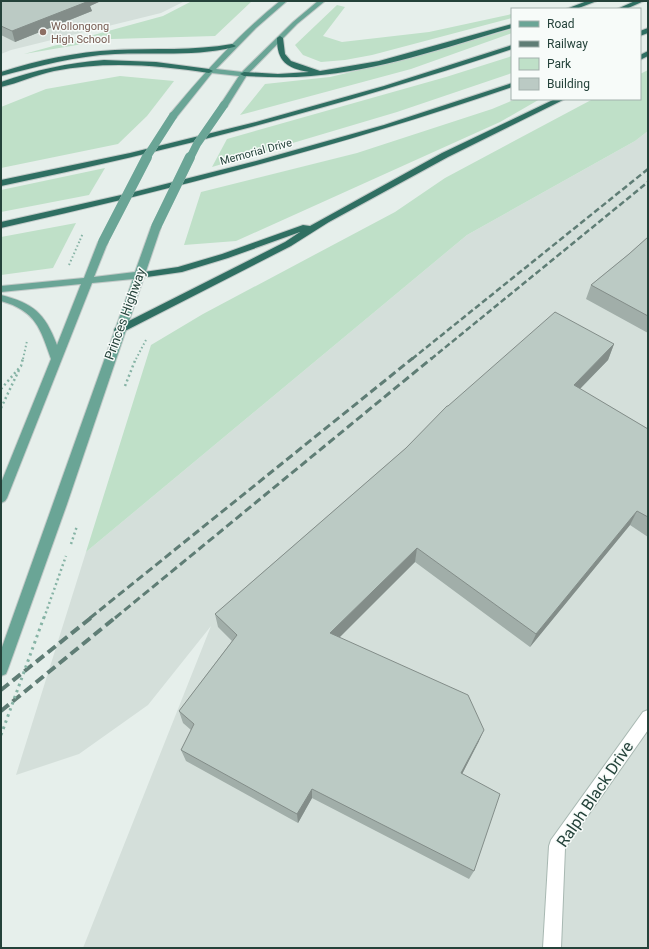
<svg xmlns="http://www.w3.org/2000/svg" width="649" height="949" viewBox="0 0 649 949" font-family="Roboto,sans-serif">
	<rect width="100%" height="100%" fill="#e6efeb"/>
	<g fill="#d4dfda">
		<path d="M1,1H185L161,13L11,50L1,54Z"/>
		<path d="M648,131V948H83L211,626L148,705L79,754L16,775L86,552L467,235L635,141Z"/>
	</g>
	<g fill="#bfe0c8">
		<path d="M192,1H252L215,36L112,39L24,54L163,16Z"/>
		<path d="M337,5L345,7L323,36L342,42L429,32L512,14V18L372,55L345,60L321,62L303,55L295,45Z"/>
		<path d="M512,29V33L411,69L240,115L265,84L330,77L414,57Z"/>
		<path d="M512,56V73L397,112L212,167L227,139L446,77Z"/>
		<path d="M648,70V131L635,141L467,235L86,552L151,345L203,314L395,212L445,178L593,99H640V74Z"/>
		<path d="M120,76L174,81L147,116L118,144L1,168V107L46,89Z"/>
		<path d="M516,99H540L500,122L236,241L184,245L201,192L357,153L492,109Z"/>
		<path d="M105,168L89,195L1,212V190Z"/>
		<path d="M76,223L53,268L1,275V237Z"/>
	</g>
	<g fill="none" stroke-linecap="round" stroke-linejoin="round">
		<defs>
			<path id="street" d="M648,710V730L565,848L561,948H543L549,846L551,840L643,712Z"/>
			<g id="primary">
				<path d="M280,1H287L256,28L216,69L242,72L293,22L318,1H325L297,24L247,75L227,107L220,105L239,76L212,73L176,118H170V114C204,73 238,35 280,1Z"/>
				<path d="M156,224L161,227L67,504L8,669L6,674L1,676V650L133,279L92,283L7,498L5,501L1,503V483L51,359C40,328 36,311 1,301V295C33,303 45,313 57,345L81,284L1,292V286L84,278L98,242L103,239L108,242L94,277L135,272L151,227Z"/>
			</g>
			<g id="highway">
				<path d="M587,1H597L576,9H566Z"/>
				<path d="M635,1H644L626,9H617Z"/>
				<path d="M512,24V28C446,47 379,71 311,76C288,78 266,77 244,76L240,74L244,72L278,74L309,72C287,68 277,62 277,38L280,36L283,38L285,54L291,61L320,71L379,61Z"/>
				<path d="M648,28V33L640,36V31Z"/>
				<path d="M232,44L236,46L234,47C195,57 155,52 115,54C75,56 39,66 1,76V72C38,60 76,52 115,50C155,48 193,51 232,44Z"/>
				<path d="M512,45V49C344,105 174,150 1,186V180L130,153L256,122L384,86Z"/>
				<path d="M648,51V56L640,60V55Z"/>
				<path d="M104,60L156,62L209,69L213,71L209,73C157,65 106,61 54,71C35,75 19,83 1,87V82C35,70 68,63 104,60Z"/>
				<path d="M512,83V87C344,145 174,189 1,228V222L130,193L256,161L384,125Z"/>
				<path d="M555,99H565L448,157L329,222L291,246L123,332H115L114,330L115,328L285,242L300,232L228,258L182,272L140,278L135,275L137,273L178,267L222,254L303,225L310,226L442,153Z"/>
			</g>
		</defs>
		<use href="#street" stroke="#a8b8b2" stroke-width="2"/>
		<use href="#primary" stroke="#c2cac8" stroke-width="2"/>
		<use href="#highway" stroke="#c2cac8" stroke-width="2"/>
		<g stroke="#86b3a5" stroke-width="2" stroke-dasharray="1.5 2.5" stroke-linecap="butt">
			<path d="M69,265L80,240"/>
			<path d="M23,359L27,341"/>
			<path d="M136,359L147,338"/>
		</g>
		<g stroke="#86b3a5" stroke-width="2.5" stroke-dasharray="2 3" stroke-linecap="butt">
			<path d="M125,386L136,358"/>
			<path d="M1,389L21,366L23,358"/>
			<path d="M1,408L19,370"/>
			<path d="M71,544L77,526"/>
		</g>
		<use href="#street" fill="#fff" fill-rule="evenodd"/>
		<use href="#primary" fill="#6aa596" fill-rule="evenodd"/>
		<use href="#highway" fill="#2f6f62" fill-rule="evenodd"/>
		<g stroke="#5f7d75" stroke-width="2.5" stroke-dasharray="6 3" stroke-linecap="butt">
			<path d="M412,359L648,169"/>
			<path d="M431,359L648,182"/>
		</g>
		<g stroke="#5f7d75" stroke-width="3" stroke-dasharray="8 4" stroke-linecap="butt">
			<path d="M90,618L413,358"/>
			<path d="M115,618L432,358"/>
		</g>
		<g stroke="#5f7d75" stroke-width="4" stroke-dasharray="10 5" stroke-linecap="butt">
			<path d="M1,690L92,617"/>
			<path d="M1,711L116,617"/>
		</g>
		<defs>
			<g id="primary-bridge-far1">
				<path d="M146,158L173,116"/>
				<path d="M190,158L197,144L224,105"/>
			</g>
			<g id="primary-bridge">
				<path d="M156,227L190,157"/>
				<path d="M103,242L147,157"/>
			</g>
		</defs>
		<use href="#primary-bridge-far1" stroke="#c2cac8" stroke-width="8" stroke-linecap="butt"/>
		<use href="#primary-bridge" stroke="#c2cac8" stroke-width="10" stroke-linecap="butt"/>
		<path stroke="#86b3a5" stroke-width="2" stroke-dasharray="1.5 2.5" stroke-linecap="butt" d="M80,240L83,233"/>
		<path stroke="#86b3a5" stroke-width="2.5" stroke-dasharray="2 3" stroke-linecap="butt" d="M44,618L66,556"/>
		<path stroke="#86b3a5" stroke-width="3" stroke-dasharray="2.5 4" stroke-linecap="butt" d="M1,735L44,617"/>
		<use href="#primary-bridge-far1" stroke="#6aa596" stroke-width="8"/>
		<use href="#primary-bridge" stroke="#6aa596" stroke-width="10"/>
	</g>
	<g fill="#a1aea9">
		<path d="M1,1H101L90,6L92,11L15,42L1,35Z"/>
		<path d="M648,237V333L586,299L591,285L629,254Z"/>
		<path d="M614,344L608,360L580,389L648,429V537L630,525L530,647L415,562L339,637L479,741L462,774L474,871L469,879L312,798L298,823L186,761L181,750L191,730L183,723L179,711L232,641L218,627L215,614L406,448L448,406Z"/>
	</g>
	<g fill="#838d89">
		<path d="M84,1H101L90,6L92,11L15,42L12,31Z"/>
		<path d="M614,344L608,360L568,401L574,385Z"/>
		<path d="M637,511L630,525L530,647L536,634Z"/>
		<path d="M417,548L415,562L330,647V633Z"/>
		<path d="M484,730L479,741L457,784L461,773Z"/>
		<path d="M312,789V798L298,823L297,814Z"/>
	</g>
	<g fill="#bbcac4" stroke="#838d89">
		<path d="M1,1H89L12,31L1,26Z"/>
		<path d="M648,237V316L591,285L629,254Z"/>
		<path d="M555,312L614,344L574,385L648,429V517L637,511L536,634L417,548L330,633L468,695L484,730L461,773L500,794L474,871L312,789L297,814L181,750L194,724L179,711L237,635L215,614L406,448L447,406H448Z"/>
	</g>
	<circle fill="#8d6e63" stroke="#f7fbf9" stroke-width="1.5" cx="43" cy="32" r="4"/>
	<g text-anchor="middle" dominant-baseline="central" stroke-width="3" stroke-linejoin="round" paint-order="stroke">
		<g font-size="11" fill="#785e54" stroke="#f7fbf9" text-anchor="start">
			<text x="51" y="26">Wollongong<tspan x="51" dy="13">High School</tspan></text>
		</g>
		<g font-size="11" fill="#24423a" stroke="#f7fbf9">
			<text transform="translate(256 152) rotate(-15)">Memorial Drive</text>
		</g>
		<g font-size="13" fill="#24423a" stroke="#f7fbf9">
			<text transform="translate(125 314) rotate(-70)">Princes Highway</text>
		</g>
		<g font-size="16" fill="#24423a" stroke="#f7fbf9">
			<text transform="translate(595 794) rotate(-56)">Ralph Black Drive</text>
		</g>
	</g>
	<rect width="649" height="949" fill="none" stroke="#24423a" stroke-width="4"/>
	<rect x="511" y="8" width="130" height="92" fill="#f7fbf9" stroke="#a3b1ad"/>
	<rect x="519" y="21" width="20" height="6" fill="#6aa596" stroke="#a3b1ad"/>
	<text x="547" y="28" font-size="12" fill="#24423a">Road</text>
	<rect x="519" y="41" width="20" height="6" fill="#5f7d75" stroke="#a3b1ad"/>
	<text x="547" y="48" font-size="12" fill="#24423a">Railway</text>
	<rect x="519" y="58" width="20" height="12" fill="#bfe0c8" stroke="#a3b1ad"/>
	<text x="547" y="68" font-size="12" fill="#24423a">Park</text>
	<rect x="519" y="78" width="20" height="12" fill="#bbcac4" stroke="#a3b1ad"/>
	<text x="547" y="88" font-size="12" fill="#24423a">Building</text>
</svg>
